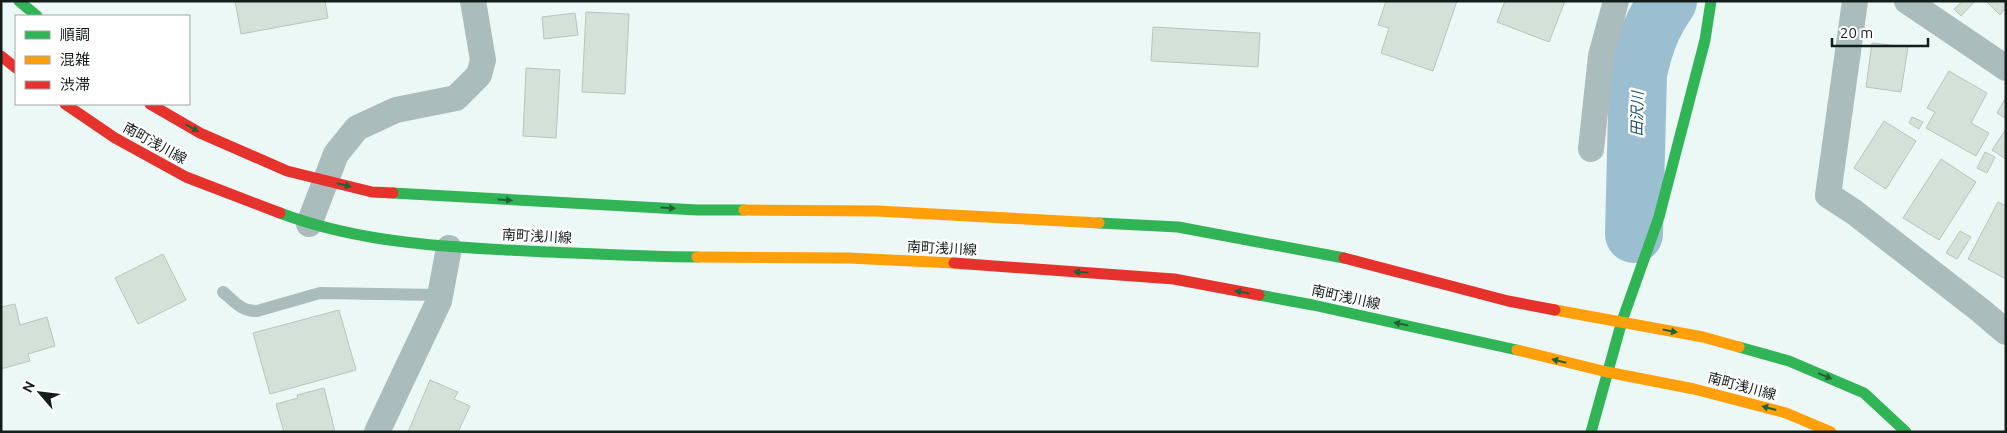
<svg xmlns="http://www.w3.org/2000/svg" width="2007" height="433" viewBox="0 0 2007 433" font-family="Ubuntu,'Noto Sans JP',sans-serif">
	<rect width="100%" height="100%" fill="#ecf8f5"/>
	<g fill="none" stroke-linecap="round" stroke-linejoin="round">
		<path stroke="#9bbed1" stroke-width="58" d="M1634,234L1638,73C1645,43 1651,26 1668,1"/>
	</g>
	<g fill="#d4e1d8" stroke="#bac3be">
		<path d="M235,1H325L328,18L241,34Z"/>
		<path d="M1386,1H1457L1433,71L1381,53L1389,28L1378,25Z"/>
		<path d="M1505,1H1565L1549,42L1497,22Z"/>
		<path d="M1963,1H1975L1961,16L1954,9Z"/>
		<path d="M1986,1H2006V8L2000,15Z"/>
		<path d="M586,12L629,14L625,94L582,92Z"/>
		<path d="M575,13L578,35L544,39L542,17Z"/>
		<path d="M1153,27L1260,33L1258,67L1151,61Z"/>
		<path d="M1872,43L1908,47L1901,92L1866,87Z"/>
		<path d="M526,68L560,70L556,138L523,136Z"/>
		<path d="M1949,71L1987,93L1971,123L1989,133L1976,156L1926,128L1935,112L1927,108Z"/>
		<path d="M2006,97V117L2005,118L1997,113Z"/>
		<path d="M1912,117L1923,122L1919,129L1909,123Z"/>
		<path d="M1884,121L1916,141L1886,189L1854,168Z"/>
		<path d="M2006,129V159L1992,150Z"/>
		<path d="M1985,152L1995,157L1987,173L1977,168Z"/>
		<path d="M1941,159L1976,182L1939,240L1903,218Z"/>
		<path d="M1998,202L2006,206V279L1968,259Z"/>
		<path d="M1960,231L1971,237L1957,259L1946,253Z"/>
		<path d="M163,254L186,300L138,324L115,278Z"/>
		<path d="M15,304L20,325L47,317L55,346L28,354L30,361L1,369V307Z"/>
		<path d="M339,310L356,370L270,394L253,333Z"/>
		<path d="M430,380L458,392L454,399L470,406L458,432H408Z"/>
		<path d="M324,388L335,432H284L276,404L298,398L297,395Z"/>
	</g>
	<g fill="none" stroke-linecap="round" stroke-linejoin="round">
		<path stroke="#abbcbd" stroke-width="12" d="M223,292C234,301 242,312 257,311L320,293L440,295"/>
		<g stroke="#abbcbd" stroke-width="26">
			<path d="M1855,1L1828,195L1854,212L1980,310L2006,332"/>
			<path d="M1907,1L2006,68"/>
			<path d="M1591,149L1601,56L1616,1"/>
			<path d="M309,224L336,154L357,128L396,110L456,98L479,75L483,60L473,1"/>
			<path d="M377,432L439,301L449,248"/>
		</g>
		<g stroke="#30b455" stroke-width="11">
			<path d="M19,1L37,16"/>
			<path d="M393,193L697,210H744"/>
			<path d="M280,213C364,245 460,248 549,252C598,254 648,257 697,257"/>
			<path d="M1099,223L1178,227L1344,258"/>
			<path d="M1259,295L1313,305L1517,350"/>
			<path d="M1739,347L1789,361L1864,393L1906,432"/>
			<path d="M1591,432L1622,321L1659,217L1705,40L1711,1"/>
		</g>
		<g stroke="#ff9f0a" stroke-width="11">
			<path d="M744,210L877,211L1099,223"/>
			<path d="M697,257L848,258L954,263"/>
			<path d="M1555,310L1703,337L1739,347"/>
			<path d="M1517,350L1607,372L1694,389L1786,413L1831,432"/>
		</g>
		<g stroke="#e5322d" stroke-width="11">
			<path d="M1,56L16,68"/>
			<path d="M65,104L115,138L186,177L280,213"/>
			<path d="M150,104L200,133L287,171L372,192L393,193"/>
			<path d="M1344,258L1508,301L1555,310"/>
			<path d="M954,263L1174,279L1259,295"/>
		</g>
	</g>
	<defs><path id="oneway-solid" d="M-6-.8H1V-3.2L6.5 0L1 3.2V.8H-6Z" transform="scale(1.25)"/></defs>
	<g fill="#206235">
		<use href="#oneway-solid" transform="translate(192 128) rotate(30)"/>
		<use href="#oneway-solid" transform="translate(344 185) rotate(14)"/>
		<use href="#oneway-solid" transform="translate(505 200) rotate(4)"/>
		<use href="#oneway-solid" transform="translate(668 208) rotate(3)"/>
		<use href="#oneway-solid" transform="translate(1081 272) rotate(-176)"/>
		<use href="#oneway-solid" transform="translate(1242 292) rotate(-169)"/>
		<use href="#oneway-solid" transform="translate(1401 324) rotate(-168)"/>
		<use href="#oneway-solid" transform="translate(1670 331) rotate(11)"/>
		<use href="#oneway-solid" transform="translate(1559 361) rotate(-166)"/>
		<use href="#oneway-solid" transform="translate(1825 376) rotate(23)"/>
		<use href="#oneway-solid" transform="translate(1769 408) rotate(-165)"/>
	</g>
	<g text-anchor="middle" dominant-baseline="central" stroke-width="5" stroke-linejoin="round" paint-order="stroke">
		<g font-size="14" fill="#131e1b" stroke="#fff">
			<text transform="translate(155 143) rotate(29)">南町浅川線</text>
			<text transform="translate(537 236) rotate(3)">南町浅川線</text>
			<text transform="translate(942 248) rotate(3)">南町浅川線</text>
			<text transform="translate(1346 297) rotate(12)">南町浅川線</text>
			<text transform="translate(1742 386) rotate(15)">南町浅川線</text>
		</g>
		<g font-size="15" font-style="italic" fill="#174e6d" stroke="#fff">
			<text transform="translate(1637 114) rotate(-89)">田沢川</text>
		</g>
	</g>
	<rect width="2007" height="433" fill="none" stroke="#131e1b" stroke-width="5"/>
	<rect x="15" y="15" width="175" height="90" fill="#ffffff" stroke="#a1a5a4"/>
	<rect x="25" y="31" width="25" height="8" fill="#30b455" stroke="#a1a5a4"/>
	<text x="60" y="40" font-size="15" fill="#131e1b">順調</text>
	<rect x="25" y="56" width="25" height="8" fill="#ff9f0a" stroke="#a1a5a4"/>
	<text x="60" y="65" font-size="15" fill="#131e1b">混雑</text>
	<rect x="25" y="81" width="25" height="8" fill="#e5322d" stroke="#a1a5a4"/>
	<text x="60" y="90" font-size="15" fill="#131e1b">渋滞</text>
	<g transform="translate(40 393) rotate(298)" stroke="#ffffff" stroke-width="4" paint-order="stroke">
	<path d="M0-4L9 19L0 12L-9 19Z" fill="#131e1b"/>
	<text y="-8" font-size="14" font-weight="bold" text-anchor="middle" fill="#131e1b">N</text>
	</g>
	<path d="M1832 38v8h96v-8" fill="none" stroke="#131e1b" stroke-width="2.5"/>
	<text x="1840" y="38" font-size="15" fill="#131e1b" stroke="#ffffff" stroke-width="4" paint-order="stroke">20 m</text>
</svg>
